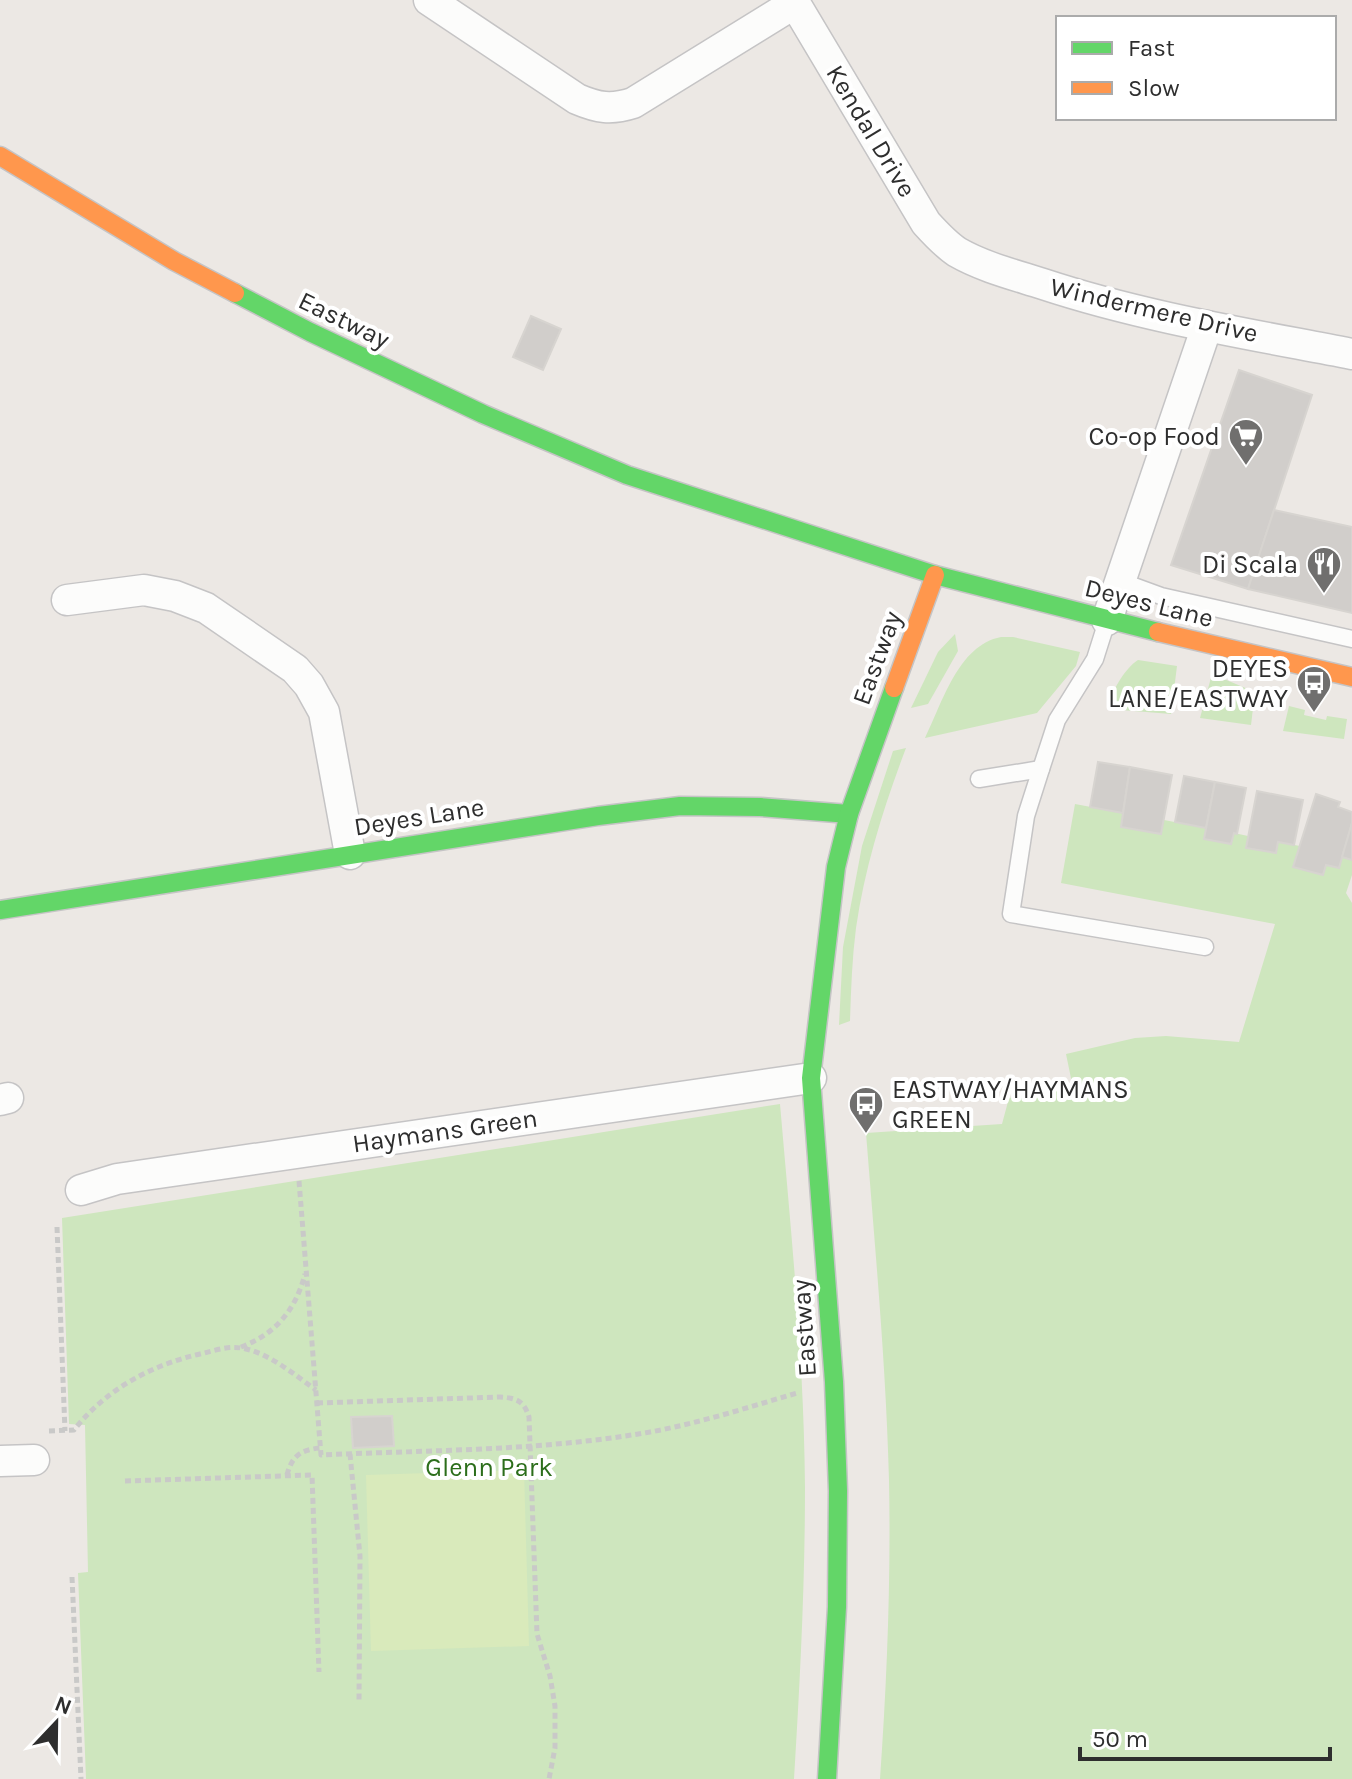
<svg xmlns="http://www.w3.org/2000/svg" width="1352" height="1779" viewBox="0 0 1352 1779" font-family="Karla,sans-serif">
	<rect width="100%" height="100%" fill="#ece8e4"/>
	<g fill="#cee6be">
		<path d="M955,634L958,651L928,704L911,708L938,652Z"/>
		<path d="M1001,637H1013L1080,652L1076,666L1037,713L925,738C942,704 958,645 1001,637Z"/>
		<path d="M1138,660L1177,666L1171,714L1109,709C1109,694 1125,668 1138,660Z"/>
		<path d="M1212,674L1255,692L1251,725L1200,718Z"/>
		<path d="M1289,706L1305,710L1304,715L1326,720L1327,716L1347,719L1344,739L1283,731Z"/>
		<path d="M906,748C884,806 865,866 856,928C852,959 851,990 850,1021L839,1025L843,947L862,846L893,751Z"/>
		<path d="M1075,804L1123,813L1121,827L1161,834L1164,820L1206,828L1204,839L1231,844L1234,833L1248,836L1247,848L1276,853L1278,842L1300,846L1293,867L1322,875L1326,865L1339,868L1342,857L1352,860V875L1346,893L1352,903V1779H880C887,1679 891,1580 889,1480C886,1364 875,1249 866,1133L1002,1124L1009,1098L1073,1088L1066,1054L1135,1038L1166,1036L1239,1042L1275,924L1061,883Z"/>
		<path d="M780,1104C791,1231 804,1359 805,1487C805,1585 800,1682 794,1779H86L78,1573L88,1572L85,1425L69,1424L62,1218Z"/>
	</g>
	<path fill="#d9eabb" d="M524,1470L529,1646L371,1651L366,1475Z"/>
	<g fill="#d1cecb" stroke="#d7d4d0" stroke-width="2">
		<path d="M531,316L561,329L543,370L513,357Z"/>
		<path d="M1239,370L1312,395L1248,589L1171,565Z"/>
		<path d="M1274,510L1352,527V613L1248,589Z"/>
		<path d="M1098,762L1130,767L1123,813L1090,807Z"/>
		<path d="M1130,767L1172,775L1161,834L1121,827Z"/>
		<path d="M1184,776L1215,782L1206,828L1175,822Z"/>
		<path d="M1215,782L1246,788L1237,834L1234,833L1231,844L1204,839Z"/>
		<path d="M1257,791L1303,800L1294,845L1278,842L1276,853L1246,848Z"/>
		<path d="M1316,794L1340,802L1338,807L1352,812V823L1339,868L1326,865L1323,875L1293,867Z"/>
		<path d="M1352,823V860L1342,857Z"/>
		<path d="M392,1416L394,1446L353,1448L351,1417Z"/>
	</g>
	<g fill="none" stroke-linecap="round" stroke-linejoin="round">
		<defs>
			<g id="lane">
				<path d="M1120,581L1161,596L1352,639"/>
				<path d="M1107,621L1095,659L1057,720L1041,769L1026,816L1011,914L1205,947"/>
				<path d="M979,779L1041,769"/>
			</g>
			<g id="street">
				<path d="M429,0L577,99C598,108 611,110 633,103L795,3"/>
				<path d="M793,0L926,223C936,234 945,244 957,252C983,267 1015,275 1043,284C1143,317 1249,334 1352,354"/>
				<path d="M67,600L144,590L175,596L206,608L295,669L309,685L324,712L350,854"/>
				<path d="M1107,620L1207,326"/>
				<path d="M0,1100L8,1098"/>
				<path d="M81,1190L117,1179L811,1078"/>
				<path d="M0,1461L34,1460"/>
			</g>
			<g id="fast">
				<path d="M235,293L310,332L483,414L627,475L935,575L1158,632"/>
				<path d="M0,910L598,816L680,806L760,807L849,814"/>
				<path d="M827,1779L837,1607L838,1491L834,1382L811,1078L836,867L849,814L894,688"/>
			</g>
			<g id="slow">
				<path d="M0,156L174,261L235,293"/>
				<path d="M1158,632L1352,677"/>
				<path d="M894,688L935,575"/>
			</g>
		</defs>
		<use href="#lane" stroke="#c5c4c5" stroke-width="19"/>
		<use href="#street" stroke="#c5c4c5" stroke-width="33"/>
		<use href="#fast" stroke="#c5c4c5" stroke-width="21"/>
		<use href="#slow" stroke="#c5c4c5" stroke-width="21"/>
		<g stroke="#c9c9c8" stroke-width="5" stroke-dasharray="6 4" stroke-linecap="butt">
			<path d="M299,1181L321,1455C430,1450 542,1451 650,1432C700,1423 749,1407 797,1393"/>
			<path d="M57,1227L65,1431"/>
			<path d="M241,1347C276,1334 296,1309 305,1274"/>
			<path d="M317,1403L500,1397C517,1398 524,1401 529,1417L537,1634L550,1676L555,1706V1748L549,1779"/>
			<path d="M49,1431L74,1430C106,1389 153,1364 204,1353C216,1350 229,1346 241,1348C268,1352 295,1375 316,1390"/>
			<path d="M350,1454L360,1556L359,1701"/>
			<path d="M287,1475C292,1456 300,1450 320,1448"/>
			<path d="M125,1481L312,1475L319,1672"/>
			<path d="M72,1577L81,1779"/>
		</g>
		<use href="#lane" stroke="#fcfcfb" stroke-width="16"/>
		<use href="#street" stroke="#fcfcfb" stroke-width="30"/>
		<use href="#fast" stroke="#63d668" stroke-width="18"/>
		<use href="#slow" stroke="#ff974d" stroke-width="18"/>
	</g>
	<defs>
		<symbol id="supermarket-pin" viewBox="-11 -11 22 30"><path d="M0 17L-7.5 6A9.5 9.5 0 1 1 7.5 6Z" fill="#706f6e" stroke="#fff"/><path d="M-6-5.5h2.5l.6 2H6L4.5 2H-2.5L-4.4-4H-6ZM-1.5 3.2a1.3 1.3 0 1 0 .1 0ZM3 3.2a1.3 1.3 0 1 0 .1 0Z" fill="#fff"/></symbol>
		<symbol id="restaurant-pin" viewBox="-11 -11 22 30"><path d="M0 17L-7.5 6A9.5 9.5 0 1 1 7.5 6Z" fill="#706f6e" stroke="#fff"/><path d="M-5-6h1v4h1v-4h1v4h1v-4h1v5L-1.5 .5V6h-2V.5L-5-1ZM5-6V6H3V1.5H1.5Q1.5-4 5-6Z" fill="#fff"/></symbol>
		<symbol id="bus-pin" viewBox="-11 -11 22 30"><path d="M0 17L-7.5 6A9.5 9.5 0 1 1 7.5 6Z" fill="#706f6e" stroke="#fff"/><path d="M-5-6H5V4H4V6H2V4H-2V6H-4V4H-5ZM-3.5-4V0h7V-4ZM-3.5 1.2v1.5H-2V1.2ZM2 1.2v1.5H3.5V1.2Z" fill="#fff"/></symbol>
	</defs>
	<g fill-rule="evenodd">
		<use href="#supermarket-pin" x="1226" y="416" width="40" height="54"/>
		<use href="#restaurant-pin" x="1304" y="544" width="40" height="54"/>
		<use href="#bus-pin" x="1294" y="663" width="40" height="54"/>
		<use href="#bus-pin" x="846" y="1084" width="40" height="54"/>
	</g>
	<g text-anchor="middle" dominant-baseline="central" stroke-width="8" stroke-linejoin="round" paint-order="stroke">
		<g font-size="26" fill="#2e2e2e" stroke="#fff">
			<text transform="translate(871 131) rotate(59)">Kendal Drive</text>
			<text transform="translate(1154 310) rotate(13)">Windermere Drive</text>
			<text transform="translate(344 320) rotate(26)">Eastway</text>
			<text transform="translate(1149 603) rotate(14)">Deyes Lane</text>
			<text transform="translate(877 658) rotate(-70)">Eastway</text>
			<text transform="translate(419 817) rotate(-9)">Deyes Lane</text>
			<text transform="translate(445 1131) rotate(-8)">Haymans Green</text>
			<text transform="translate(804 1328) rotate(-94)">Eastway</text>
		</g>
		<g font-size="26" fill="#2e2e2e" stroke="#fff" text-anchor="end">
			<text x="1220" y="436">Co-op Food</text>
			<text x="1298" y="564">Di Scala</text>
			<text x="1288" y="668">DEYES<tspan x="1288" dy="30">LANE/EASTWAY</tspan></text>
			<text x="892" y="1089" text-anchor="start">EASTWAY/HAYMANS<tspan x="892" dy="30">GREEN</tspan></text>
		</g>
		<g font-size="26" fill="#2c6e1b" stroke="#fff">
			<text x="489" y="1467">Glenn Park</text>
		</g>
	</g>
	<rect x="1056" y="16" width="280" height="104" fill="#ffffff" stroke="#ababab" stroke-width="2"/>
	<rect x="1072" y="42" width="40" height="12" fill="#63d668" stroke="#ababab" stroke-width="2"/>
	<text x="1128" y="56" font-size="24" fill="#2e2e2e">Fast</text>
	<rect x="1072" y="82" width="40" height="12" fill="#ff974d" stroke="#ababab" stroke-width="2"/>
	<text x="1128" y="96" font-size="24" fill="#2e2e2e">Slow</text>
	<g transform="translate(56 1723) rotate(22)" stroke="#ffffff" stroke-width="6" paint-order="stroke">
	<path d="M0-6L14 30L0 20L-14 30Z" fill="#2e2e2e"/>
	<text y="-12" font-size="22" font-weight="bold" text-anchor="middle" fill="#2e2e2e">N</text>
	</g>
	<path d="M1080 1747v12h250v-12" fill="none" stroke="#2e2e2e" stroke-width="4"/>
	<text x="1092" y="1747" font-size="24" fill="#2e2e2e" stroke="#ffffff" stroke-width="6" paint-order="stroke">50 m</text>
</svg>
